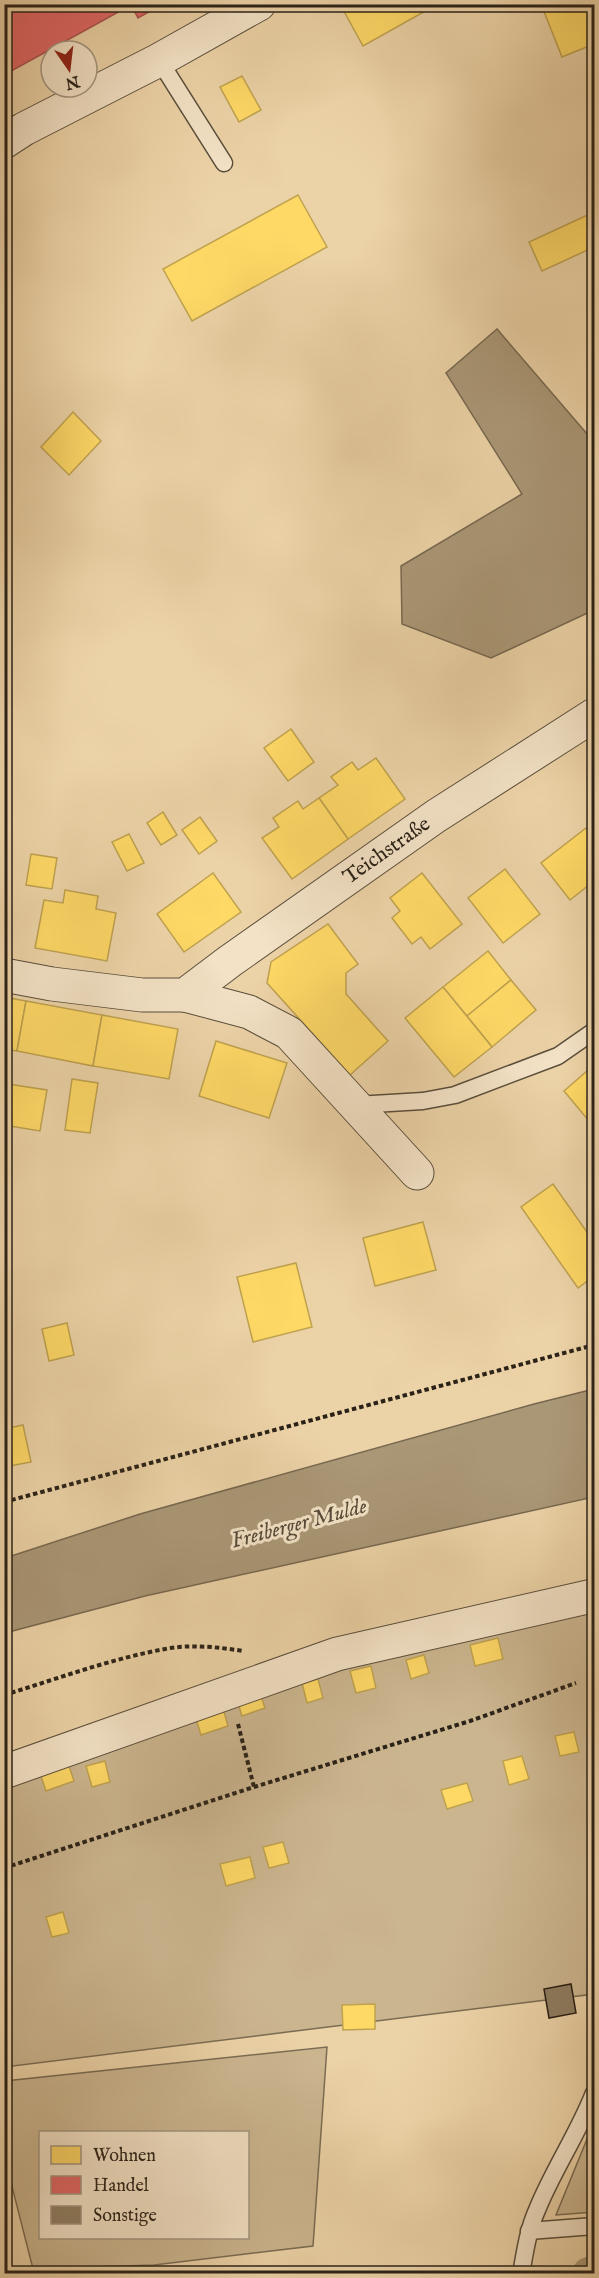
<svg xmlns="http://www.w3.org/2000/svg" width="599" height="2278" viewBox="0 0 599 2278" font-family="'IM FELL English',serif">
	<rect width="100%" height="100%" fill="#ecd3a7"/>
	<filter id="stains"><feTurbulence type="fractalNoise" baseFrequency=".00333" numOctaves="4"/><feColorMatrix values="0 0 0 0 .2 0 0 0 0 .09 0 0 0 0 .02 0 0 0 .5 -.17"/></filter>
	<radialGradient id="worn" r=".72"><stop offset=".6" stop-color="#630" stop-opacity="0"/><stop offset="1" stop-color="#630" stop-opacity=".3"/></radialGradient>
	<g fill="#cbb58f" stroke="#7a6c54" stroke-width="1.5" fill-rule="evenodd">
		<path d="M594,1608V1994L5,2067L4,1777L288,1682Z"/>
		<path d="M327,2047L313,2246L154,2265L33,2269L5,2159V2081ZM40,2132H248V2238H40Z"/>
		<path d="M594,2122V2212L556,2215Z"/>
	</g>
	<g fill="#aa9776" stroke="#776850" stroke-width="1.5">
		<path d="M497,329L594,442V610L491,658L402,624L401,566L522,494L446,373Z"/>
		<path d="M594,1389V1497L145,1596L5,1633V1558L140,1514L534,1404Z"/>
	</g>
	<g fill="#ffd966" stroke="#bfa24f" stroke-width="1.5">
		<path d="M340,4H438L363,46Z"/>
		<path d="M541,4H584L594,30V44L562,57Z"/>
		<path d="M242,76L261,110L239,122L220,87Z"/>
		<path d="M298,195L327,247L192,321L163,269Z"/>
		<path d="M594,212V247L542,271L529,242Z"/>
		<path d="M73,412L101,441L69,475L41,447Z"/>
		<path d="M291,729L314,762L288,781L264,748Z"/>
		<path d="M376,758L405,799L348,839L319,798L338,785L331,777L352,762L358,770Z"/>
		<path d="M319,798L348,839L292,879L262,838L279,827L273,818L298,801L303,809Z"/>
		<path d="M163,812L177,835L161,845L147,823Z"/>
		<path d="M200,817L217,841L199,854L182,830Z"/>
		<path d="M586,828L594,839V881L570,900L541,863Z"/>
		<path d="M129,834L144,863L127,871L112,842Z"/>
		<path d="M31,854L57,858L52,889L26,885Z"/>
		<path d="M505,869L540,914L503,943L468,898Z"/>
		<path d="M213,873L241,912L184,952L157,914Z"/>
		<path d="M422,873L462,924L430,949L421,937L412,944L392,918L400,911L390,898Z"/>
		<path d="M65,890L98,896L96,909L116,913L107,961L35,948L44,900L63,903Z"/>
		<path d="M4,897L10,898L4,927Z"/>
		<path d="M328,924L358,964L346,973V994L388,1041L350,1075L267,983L271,962Z"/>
		<path d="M488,951L511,980L467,1016L443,987Z"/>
		<path d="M511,980L536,1010L492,1047L467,1016Z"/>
		<path d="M443,987L492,1047L454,1077L405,1018Z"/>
		<path d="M4,997L26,1001L17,1051L4,1049Z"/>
		<path d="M26,1001L102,1015L93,1066L17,1051Z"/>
		<path d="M102,1015L178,1029L169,1079L93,1066Z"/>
		<path d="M216,1041L287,1063L269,1118L199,1096Z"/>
		<path d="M594,1065V1127L564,1091Z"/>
		<path d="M72,1079L98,1083L90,1133L65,1130Z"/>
		<path d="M8,1084L47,1090L40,1131L4,1125V1102Z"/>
		<path d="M553,1184L594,1242V1276L578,1288L521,1207Z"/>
		<path d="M423,1222L436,1270L375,1286L363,1238Z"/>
		<path d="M296,1263L312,1327L253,1342L237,1277Z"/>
		<path d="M67,1323L74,1355L49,1361L42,1329Z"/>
		<path d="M23,1425L31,1462L4,1467V1429Z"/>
		<path d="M498,1638L503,1659L475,1666L470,1645Z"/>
		<path d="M424,1655L429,1673L411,1679L406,1660Z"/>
		<path d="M371,1666L376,1688L356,1693L350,1671Z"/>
		<path d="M318,1679L323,1698L307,1703L302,1683Z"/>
		<path d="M260,1693L265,1708L242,1716L237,1700Z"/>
		<path d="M223,1708L228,1726L201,1735L195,1716Z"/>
		<path d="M574,1732L579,1752L560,1756L555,1736Z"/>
		<path d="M522,1756L529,1779L509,1785L503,1761Z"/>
		<path d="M105,1761L110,1782L92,1787L86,1766Z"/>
		<path d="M68,1763L74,1781L46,1791L40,1773Z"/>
		<path d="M467,1783L473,1801L447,1809L441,1790Z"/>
		<path d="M283,1842L289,1863L269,1868L263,1847Z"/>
		<path d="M250,1857L255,1878L226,1886L220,1864Z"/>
		<path d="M63,1912L69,1933L52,1937L46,1917Z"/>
		<path d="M375,2004V2029L343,2030L342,2005Z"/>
	</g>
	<path fill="#e06666" stroke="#a9524f" stroke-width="1.5" d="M4,4H163L138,18L131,5L4,75Z"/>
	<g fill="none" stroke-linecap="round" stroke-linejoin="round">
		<path stroke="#aa9776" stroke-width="34" d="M589,2274L594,2273"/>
	</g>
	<path fill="#8f7e62" stroke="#2a2218" stroke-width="1.5" d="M571,1984L576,2013L549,2018L544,1989Z"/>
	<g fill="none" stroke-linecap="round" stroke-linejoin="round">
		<defs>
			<g id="service">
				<path d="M159,60L224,163"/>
				<path d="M356,1105L423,1101L455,1095L558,1056L594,1031"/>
				<path d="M529,2231L594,2226"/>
				<path d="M521,2274C525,2252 528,2230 537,2210C553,2170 578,2134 594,2093"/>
			</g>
			<g id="minor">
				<path d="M4,142L24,129L159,60L259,4"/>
				<path d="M4,975L52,984L142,995H185L230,961L436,816L594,715"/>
				<path d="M185,995L249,1012L289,1033L417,1173"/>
				<path d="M4,1772L337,1654L592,1596"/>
			</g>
		</defs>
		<use href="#service" stroke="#5a4e3c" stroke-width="19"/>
		<use href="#minor" stroke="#5a4e3c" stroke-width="35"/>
		<g stroke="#2a2218" stroke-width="4" stroke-dasharray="4.5 3" stroke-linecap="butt">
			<path d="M4,1502L594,1345"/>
			<path d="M4,1695C57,1679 110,1659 165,1649C190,1644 218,1647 243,1651"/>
			<path d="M238,1724L254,1787"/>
			<path d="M4,1868L254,1787L470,1721L576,1683"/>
		</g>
		<use href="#service" stroke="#f3e2c6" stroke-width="16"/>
		<use href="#minor" stroke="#f3e2c6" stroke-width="33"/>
	</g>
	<g text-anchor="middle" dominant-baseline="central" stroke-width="6" stroke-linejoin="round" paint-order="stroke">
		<g font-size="21" fill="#2a2218" stroke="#f3e2c6">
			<text transform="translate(387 851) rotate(-35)">Teichstraße</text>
		</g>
		<g font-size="22" font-style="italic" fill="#574b39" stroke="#f3e2c6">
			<text transform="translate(299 1524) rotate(-15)">Freiberger Mulde</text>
		</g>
	</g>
	<rect width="599" height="2278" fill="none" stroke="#ecd3a7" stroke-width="24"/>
	<rect x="6" y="6" width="587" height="2266" fill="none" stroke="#2a2218" stroke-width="3"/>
	<rect x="12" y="12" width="575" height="2254" fill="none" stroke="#2a2218" stroke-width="1.5"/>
	<rect x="39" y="2131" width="210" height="108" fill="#f3e2c6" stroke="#a39580" stroke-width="1.5"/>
	<rect x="51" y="2146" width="30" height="18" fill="#ffd966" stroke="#a39580" stroke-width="1.5"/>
	<text x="93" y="2161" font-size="18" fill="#2a2218">Wohnen</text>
	<rect x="51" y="2176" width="30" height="18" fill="#e06666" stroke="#a39580" stroke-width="1.5"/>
	<text x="93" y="2191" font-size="18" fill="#2a2218">Handel</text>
	<rect x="51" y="2206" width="30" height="18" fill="#8f7e62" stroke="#a39580" stroke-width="1.5"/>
	<text x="93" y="2221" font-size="18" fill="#2a2218">Sonstige</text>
	<g transform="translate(69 69) rotate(166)"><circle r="28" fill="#f3e2c6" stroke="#a39580" stroke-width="1.5"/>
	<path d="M0-4.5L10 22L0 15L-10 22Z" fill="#8f2418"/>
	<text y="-9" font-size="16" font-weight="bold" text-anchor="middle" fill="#2a2218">N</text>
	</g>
	<rect width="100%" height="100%" filter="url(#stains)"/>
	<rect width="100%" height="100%" fill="url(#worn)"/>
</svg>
